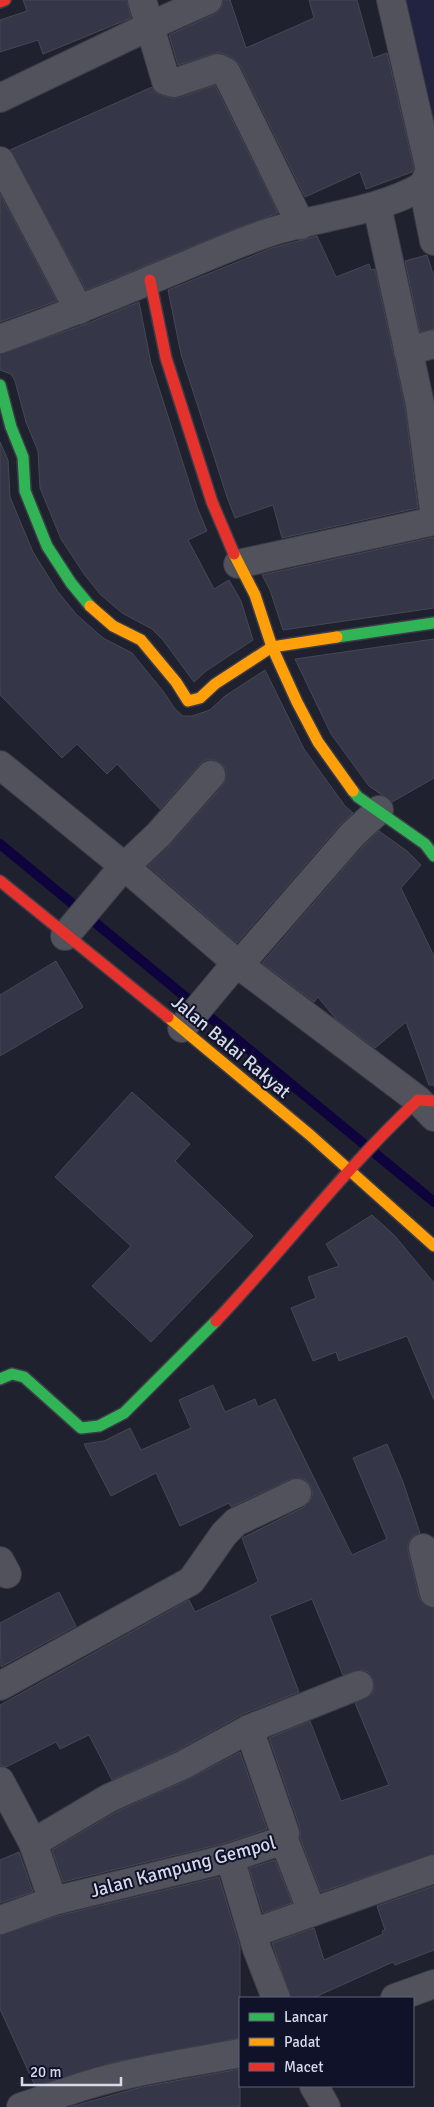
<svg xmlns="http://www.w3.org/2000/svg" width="434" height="2107" viewBox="0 0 434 2107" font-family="Signika,sans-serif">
	<rect width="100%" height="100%" fill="#1f212f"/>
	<path fill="#212340" d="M402,0H434V128Z"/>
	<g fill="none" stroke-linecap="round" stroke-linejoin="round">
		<path stroke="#0e033d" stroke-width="10" d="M0,844L434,1202"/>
	</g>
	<g fill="#353749" stroke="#464753">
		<path d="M23,0H127L131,18L43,54L38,40L0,52V20L27,11Z"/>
		<path d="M223,0H230L246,48L314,18L309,0H357L373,58L387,53L414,168L412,172L366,189L360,172L305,197L240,65L233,58L219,52L178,65L169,35L215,14L221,9Z"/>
		<path d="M215,85L278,213L232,230L86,290L10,150L152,87L156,93L171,98H179Z"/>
		<path d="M0,194L57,301L0,322Z"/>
		<path d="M317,236L336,277L369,264L371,270L375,269L405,407L418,508L282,538L273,505L235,518L227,497L181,354L168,290L272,248Z"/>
		<path d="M427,255L434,277V329L420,332L405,261Z"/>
		<path d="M139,302L151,363L197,507L207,531L188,540L214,589L229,580L241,601L253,640L206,671L194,682L163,640L152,629L122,613L100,594L84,574L61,539L40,488L38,451L26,422L15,381L11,374L0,370V354L86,324Z"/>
		<path d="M0,442L8,460L10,497L33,552L58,592L77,615L103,638L132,653L163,691L175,709L183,716H192L210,710L225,696L265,670L304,749L345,806L353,813L340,825L237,943L148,866L171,844L223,785L226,778V770L222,764L214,760H206L200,764L160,809L117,764L107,774L77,744L62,758L0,695Z"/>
		<path d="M434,537V608L283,630L270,590L262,575Z"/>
		<path d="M434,639V778L392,802L369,786L331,734L295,659Z"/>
		<path d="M379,831L407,851L421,865L401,888L434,956V1085H429L406,1022L375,1048L336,1019L318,997L314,1002L262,963L363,846Z"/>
		<path d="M56,961L83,1007L0,1056V995Z"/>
		<path d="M132,1092L190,1144L175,1161L253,1236L151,1342L92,1286L131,1246L55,1177Z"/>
		<path d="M372,1215L394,1235L434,1283V1400L407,1336L339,1361L336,1352L313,1361L291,1308L316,1298L308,1277L339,1266L326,1244Z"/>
		<path d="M213,1385L225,1412L255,1399L258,1407L275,1399L352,1555L387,1539L353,1458L387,1444L403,1482L420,1533L412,1537L408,1544V1551L419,1597L423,1604L434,1608V1854L321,1892L300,1838V1828L269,1738L310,1721L341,1801L389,1785L355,1703L372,1694L374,1687L373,1679L368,1672L361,1670L343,1675L312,1599L270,1616L299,1692L243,1714L176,1751L112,1780L89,1735L60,1749L56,1742L6,1767L0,1765V1705L189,1600L195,1612L254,1584L258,1581L242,1538L304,1507L310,1501L313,1494L311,1486L306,1480L299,1478L291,1479L231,1507L229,1503L180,1526L156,1473L111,1496L84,1444L104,1441L130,1428L141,1450L191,1428L179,1400Z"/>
		<path d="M59,1592L76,1626L1,1667L0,1623Z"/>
		<path d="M240,1752L267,1829L226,1843L63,1882L52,1850L116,1812L189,1779Z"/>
		<path d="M19,1852L33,1892L0,1903V1860Z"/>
		<path d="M275,1860L292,1903L263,1913L249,1868Z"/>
		<path d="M219,1877L240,1947V2038L118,2061L35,2086L0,2009V1935L57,1916Z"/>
		<path d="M434,1886V1950L395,1965L393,1962L313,1998H291L272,1943L314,1928L324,1960L383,1934L382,1931L385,1930L377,1906Z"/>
		<path d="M240,2069V2107H70L142,2087Z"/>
	</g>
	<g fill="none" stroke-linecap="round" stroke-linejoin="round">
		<defs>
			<g id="street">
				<path d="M142,0L166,81L174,83L218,68L226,72L301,225"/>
				<path d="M391,0L430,170L423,186"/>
				<path d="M0,98L150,26L208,0"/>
				<path d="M0,161L79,310"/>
				<path d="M423,186L434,241"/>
				<path d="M377,206L420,404L434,510"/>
				<path d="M0,339C50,321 99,302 148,281C188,265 227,247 267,233C319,216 375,213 423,186"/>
				<path d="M408,351L434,344"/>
				<path d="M238,564L434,521"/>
				<path d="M0,765L125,867L239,965L418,1100L434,1117"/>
				<path d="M65,936L118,873L159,834L211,775"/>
				<path d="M182,1028L228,973L239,965L352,835L379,810"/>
				<path d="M423,1548L434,1593"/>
				<path d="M0,1561L7,1574"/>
				<path d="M0,1686L191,1581L224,1534L236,1522L297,1493"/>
				<path d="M0,1781L33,1843L53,1901"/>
				<path d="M33,1843L109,1798L183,1765L249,1729"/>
				<path d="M230,1858L257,1949L276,1998"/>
				<path d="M312,1912L284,1840L285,1833L249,1729L359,1685"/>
				<path d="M0,1920L53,1901L230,1858L284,1840"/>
				<path d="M253,1933L434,1869"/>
				<path d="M395,1998L434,1984"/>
				<path d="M314,2086L326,2107"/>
				<path d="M21,2107C49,2098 77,2087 105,2080C149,2068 195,2062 240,2053"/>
			</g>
			<g id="fast">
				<path d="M0,385L11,427L23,457L25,491L47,546L71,583L90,606"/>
				<path d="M337,637L434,623"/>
				<path d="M353,791L358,797L425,844L434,856"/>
				<path d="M0,1379L12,1374L24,1377L81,1428L99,1426L124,1413L216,1321"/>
			</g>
			<g id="slow">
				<path d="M234,554L255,595L272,647L297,702L318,742L353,791"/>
				<path d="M90,606L113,626L141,640L176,682L188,701L200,698L215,684L272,647L337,637"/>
				<path d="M168,1017L310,1135L434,1246"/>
			</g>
			<g id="jam">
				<path d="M0,2L5,0"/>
				<path d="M150,280L166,358L212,502L234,554"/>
				<path d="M0,881L168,1017"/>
				<path d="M216,1321C285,1248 345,1168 418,1100L434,1101"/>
			</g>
		</defs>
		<use href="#street" stroke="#3c3c48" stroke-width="30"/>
		<use href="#fast" stroke="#3c3c48" stroke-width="14"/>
		<use href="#slow" stroke="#3c3c48" stroke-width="14"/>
		<use href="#jam" stroke="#3c3c48" stroke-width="14"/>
		<use href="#street" stroke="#51525c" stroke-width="28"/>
		<use href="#fast" stroke="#30b455" stroke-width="11"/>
		<use href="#slow" stroke="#ff9f0a" stroke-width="11"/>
		<use href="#jam" stroke="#e5322d" stroke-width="11"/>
	</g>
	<g text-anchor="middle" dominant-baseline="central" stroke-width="4" stroke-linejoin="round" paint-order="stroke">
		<g font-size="19" fill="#d6d9ea" stroke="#10122a">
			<text transform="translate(231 1047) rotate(40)">Jalan Balai Rakyat</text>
			<text transform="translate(183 1867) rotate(-15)">Jalan Kampung Gempol</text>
		</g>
	</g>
	<rect x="239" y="1997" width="175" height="90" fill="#10122a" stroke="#5f6277"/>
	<rect x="249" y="2013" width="25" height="8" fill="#30b455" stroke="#5f6277"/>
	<text x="284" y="2022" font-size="15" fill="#d6d9ea">Lancar</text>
	<rect x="249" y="2038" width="25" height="8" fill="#ff9f0a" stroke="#5f6277"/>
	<text x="284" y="2047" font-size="15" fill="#d6d9ea">Padat</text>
	<rect x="249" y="2063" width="25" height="8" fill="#e5322d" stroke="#5f6277"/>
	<text x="284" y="2072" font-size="15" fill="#d6d9ea">Macet</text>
	<path d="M22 2077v8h99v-8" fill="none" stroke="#d6d9ea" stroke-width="2.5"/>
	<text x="30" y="2077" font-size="15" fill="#d6d9ea" stroke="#10122a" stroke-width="4" paint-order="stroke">20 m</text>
</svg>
